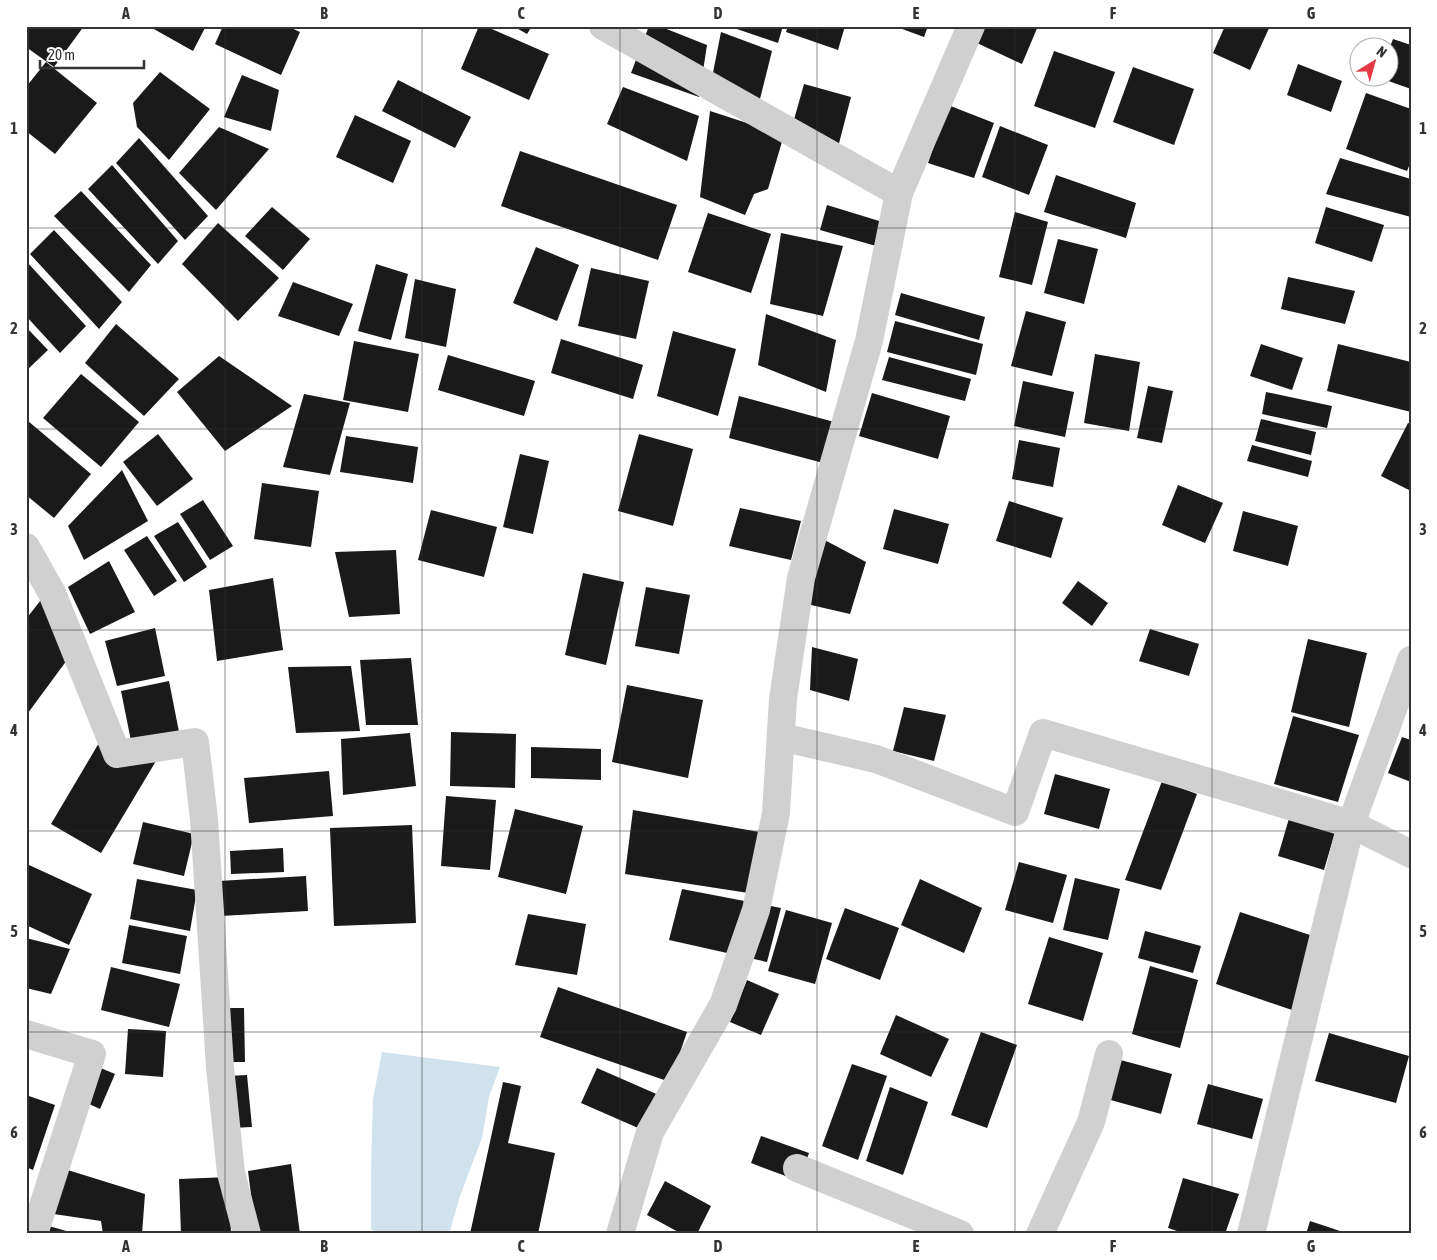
<svg xmlns="http://www.w3.org/2000/svg" width="1437" height="1260" viewBox="0 0 1437 1260" font-family="'Asap Condensed',sans-serif">
	<rect width="100%" height="100%" fill="#fff"/>
	<path fill="#cfe2ee" d="M382,1052L500,1067L489,1097L482,1138L460,1196L449,1234H378L371,1229V1168L373,1099Z"/>
	<g fill="#1a1a1a">
		<path d="M26,26H84L54,67L26,47Z"/>
		<path d="M154,26H206L193,51L152,28Z"/>
		<path d="M223,26H287L300,32L281,75L215,44Z"/>
		<path d="M479,26H485L549,54L529,100L461,69Z"/>
		<path d="M513,26H532L527,34Z"/>
		<path d="M649,26H659L707,45L699,97L631,73Z"/>
		<path d="M728,26H783L778,43Z"/>
		<path d="M788,26H845L838,50L786,32Z"/>
		<path d="M894,26H928L924,37Z"/>
		<path d="M985,26H1038L1022,64L977,43Z"/>
		<path d="M1225,26H1270L1250,70L1213,53Z"/>
		<path d="M721,32L772,51L756,115L708,98Z"/>
		<path d="M1393,39L1411,45V89L1380,78H1390V47Z"/>
		<path d="M1054,51L1115,72L1095,128L1034,106Z"/>
		<path d="M46,62L97,103L55,154L26,131V87Z"/>
		<path d="M1298,64L1342,81L1331,112L1287,95Z"/>
		<path d="M1133,67L1194,89L1174,145L1113,122Z"/>
		<path d="M160,72L210,109L169,160L137,127L133,103Z"/>
		<path d="M242,75L279,90L271,131L224,117Z"/>
		<path d="M398,80L471,117L455,148L382,111Z"/>
		<path d="M804,84L851,97L836,155L788,141Z"/>
		<path d="M623,87L699,116L687,161L607,124Z"/>
		<path d="M1366,93L1411,109V161L1407,171L1346,149Z"/>
		<path d="M948,105L994,123L974,178L928,163Z"/>
		<path d="M710,111L784,135L768,189L754,194L745,215L700,197Z"/>
		<path d="M355,115L411,141L393,183L336,157Z"/>
		<path d="M1000,126L1048,145L1029,195L982,177Z"/>
		<path d="M219,127L269,149L216,210L179,173Z"/>
		<path d="M139,138L208,216L185,240L116,163Z"/>
		<path d="M520,151L677,205L658,260L501,206Z"/>
		<path d="M1340,158L1411,179V217L1326,194Z"/>
		<path d="M112,165L178,241L158,264L88,189Z"/>
		<path d="M1056,175L1136,203L1126,238L1044,212Z"/>
		<path d="M81,191L151,265L129,292L54,216Z"/>
		<path d="M827,205L889,224L883,248L820,230Z"/>
		<path d="M272,207L310,239L283,270L245,236Z"/>
		<path d="M1326,207L1384,225L1372,262L1315,243Z"/>
		<path d="M1015,212L1048,222L1032,285L999,277Z"/>
		<path d="M708,213L771,234L751,293L688,272Z"/>
		<path d="M218,223L279,278L238,321L182,264Z"/>
		<path d="M54,230L122,302L99,329L30,254Z"/>
		<path d="M781,233L843,246L823,316L770,304Z"/>
		<path d="M1058,239L1098,249L1084,304L1044,293Z"/>
		<path d="M536,247L579,265L557,321L513,303Z"/>
		<path d="M26,261L86,326L60,353L26,316Z"/>
		<path d="M376,264L408,274L391,340L358,331Z"/>
		<path d="M591,268L649,281L636,339L578,326Z"/>
		<path d="M1288,277L1355,291L1345,324L1281,309Z"/>
		<path d="M415,279L456,289L446,347L405,338Z"/>
		<path d="M293,282L353,304L339,336L278,316Z"/>
		<path d="M901,293L985,317L979,340L895,315Z"/>
		<path d="M1026,311L1066,322L1052,376L1011,366Z"/>
		<path d="M766,314L836,340L826,392L758,365Z"/>
		<path d="M895,321L983,344L976,375L887,352Z"/>
		<path d="M116,324L179,379L144,416L85,363Z"/>
		<path d="M26,327L48,350L26,371Z"/>
		<path d="M673,331L736,349L718,416L657,396Z"/>
		<path d="M561,339L643,365L633,399L551,373Z"/>
		<path d="M354,341L419,354L408,412L343,400Z"/>
		<path d="M1261,344L1303,358L1292,390L1250,376Z"/>
		<path d="M1338,344L1411,362V412L1327,391Z"/>
		<path d="M1095,354L1140,362L1129,431L1084,423Z"/>
		<path d="M448,355L535,381L524,416L438,390Z"/>
		<path d="M219,356L292,406L225,451L177,392Z"/>
		<path d="M889,357L971,379L965,401L882,380Z"/>
		<path d="M81,374L139,422L101,467L43,418Z"/>
		<path d="M1023,381L1074,392L1065,437L1014,426Z"/>
		<path d="M1148,386L1173,391L1162,443L1137,438Z"/>
		<path d="M1266,392L1332,406L1327,428L1262,414Z"/>
		<path d="M872,393L950,416L938,459L859,436Z"/>
		<path d="M304,394L350,403L330,475L283,467Z"/>
		<path d="M739,396L838,423L827,464L729,438Z"/>
		<path d="M1261,419L1316,432L1311,455L1255,441Z"/>
		<path d="M28,421L91,474L54,518L26,495V422Z"/>
		<path d="M1408,423L1411,424V491L1381,476Z"/>
		<path d="M158,434L193,479L157,506L123,462Z"/>
		<path d="M639,434L693,449L673,526L618,511Z"/>
		<path d="M346,436L418,447L413,483L340,472Z"/>
		<path d="M1019,440L1060,448L1053,487L1012,479Z"/>
		<path d="M1252,445L1312,461L1308,477L1247,461Z"/>
		<path d="M520,454L549,461L533,534L503,527Z"/>
		<path d="M122,470L148,521L84,560L68,526Z"/>
		<path d="M262,483L319,491L311,547L254,539Z"/>
		<path d="M1178,485L1223,503L1205,543L1162,525Z"/>
		<path d="M203,500L233,546L210,560L180,514Z"/>
		<path d="M1009,501L1063,518L1051,558L996,541Z"/>
		<path d="M740,508L801,521L791,560L729,546Z"/>
		<path d="M894,509L949,524L938,564L883,549Z"/>
		<path d="M431,510L497,527L484,577L418,560Z"/>
		<path d="M1243,511L1298,526L1288,566L1233,551Z"/>
		<path d="M178,522L207,567L184,582L154,536Z"/>
		<path d="M147,536L177,581L154,596L124,550Z"/>
		<path d="M819,537L866,562L850,614L798,602Z"/>
		<path d="M396,550L400,614L349,617L335,552Z"/>
		<path d="M109,561L135,612L90,634L68,587Z"/>
		<path d="M583,573L624,582L606,665L565,655Z"/>
		<path d="M273,578L283,650L217,661L209,590Z"/>
		<path d="M1078,581L1108,603L1092,626L1062,603Z"/>
		<path d="M51,587L81,641L28,713L26,711V619Z"/>
		<path d="M646,587L690,595L679,654L635,646Z"/>
		<path d="M155,628L165,676L117,686L105,641Z"/>
		<path d="M1150,629L1199,644L1189,676L1139,661Z"/>
		<path d="M1308,639L1367,653L1349,727L1291,712Z"/>
		<path d="M812,647L858,659L849,701L810,690Z"/>
		<path d="M411,658L418,725H366L360,660Z"/>
		<path d="M351,666L360,731L296,733L288,667Z"/>
		<path d="M169,681L180,737L132,746L121,691Z"/>
		<path d="M627,685L703,700L688,778L612,762Z"/>
		<path d="M904,707L946,715L934,761L893,751Z"/>
		<path d="M1293,716L1359,735L1338,802L1274,784Z"/>
		<path d="M106,731L156,761L101,853L51,824Z"/>
		<path d="M451,732L516,734L515,788L450,786Z"/>
		<path d="M410,733L416,786L343,795L341,739Z"/>
		<path d="M1402,737L1411,740V782L1388,773Z"/>
		<path d="M531,747L601,749V780L531,778Z"/>
		<path d="M329,771L333,816L249,823L244,778Z"/>
		<path d="M1055,774L1110,789L1099,829L1044,814Z"/>
		<path d="M1162,781L1197,794L1161,890L1125,880Z"/>
		<path d="M446,796L496,800L490,870L441,866Z"/>
		<path d="M515,809L583,826L566,894L498,877Z"/>
		<path d="M633,810L766,833L755,894L625,874Z"/>
		<path d="M1290,815L1336,829L1324,870L1278,856Z"/>
		<path d="M143,822L194,834L184,876L133,864Z"/>
		<path d="M412,825L416,923L334,926L330,828Z"/>
		<path d="M283,848L284,872L231,874L230,851Z"/>
		<path d="M1019,862L1067,875L1053,923L1005,910Z"/>
		<path d="M29,865L92,894L69,945L26,925V872Z"/>
		<path d="M306,876L308,911L221,916L219,881Z"/>
		<path d="M1075,878L1120,889L1108,940L1063,930Z"/>
		<path d="M137,879L197,890L190,931L130,919Z"/>
		<path d="M920,879L982,908L964,953L901,925Z"/>
		<path d="M682,889L781,908L767,962L669,940Z"/>
		<path d="M845,908L899,928L880,980L826,959Z"/>
		<path d="M786,910L832,923L815,984L768,971Z"/>
		<path d="M1240,912L1316,937L1292,1010L1216,984Z"/>
		<path d="M528,914L586,924L577,975L515,965Z"/>
		<path d="M129,925L187,936L180,974L122,963Z"/>
		<path d="M1145,931L1201,946L1193,973L1138,958Z"/>
		<path d="M1049,937L1103,953L1083,1021L1028,1004Z"/>
		<path d="M26,938L70,949L51,994L26,988Z"/>
		<path d="M1150,966L1198,980L1180,1048L1132,1034Z"/>
		<path d="M111,967L180,984L169,1027L101,1010Z"/>
		<path d="M747,980L779,994L761,1035L730,1022Z"/>
		<path d="M558,987L687,1032L670,1082L540,1037Z"/>
		<path d="M224,1008H244L245,1062H224Z"/>
		<path d="M896,1015L949,1039L931,1077L880,1054Z"/>
		<path d="M128,1029L166,1031L163,1077L125,1074Z"/>
		<path d="M981,1032L1017,1045L987,1128L951,1115Z"/>
		<path d="M1329,1033L1409,1056L1396,1103L1315,1081Z"/>
		<path d="M1117,1059L1172,1074L1161,1114L1107,1099Z"/>
		<path d="M91,1064L115,1074L100,1109L76,1098Z"/>
		<path d="M852,1064L887,1076L858,1160L822,1146Z"/>
		<path d="M597,1068L661,1096L645,1131L581,1103Z"/>
		<path d="M247,1075L252,1127L231,1128L227,1076Z"/>
		<path d="M503,1082L521,1086L508,1143L555,1153L538,1234H470Z"/>
		<path d="M1208,1084L1263,1099L1252,1139L1197,1124Z"/>
		<path d="M890,1087L928,1102L903,1175L866,1161Z"/>
		<path d="M26,1095L55,1105L33,1170L26,1167Z"/>
		<path d="M761,1136L809,1153L799,1181L751,1163Z"/>
		<path d="M291,1164L300,1234H256L248,1171Z"/>
		<path d="M58,1167L145,1194L142,1234H103L101,1221L47,1213Z"/>
		<path d="M229,1177L231,1234H181L179,1179Z"/>
		<path d="M1183,1178L1239,1194L1225,1234H1186L1168,1228Z"/>
		<path d="M665,1181L711,1206L697,1234H682L647,1215Z"/>
		<path d="M1310,1221L1346,1233V1234H1306Z"/>
		<path d="M42,1224L73,1233V1234H37Z"/>
	</g>
	<g fill="none" stroke-linecap="round" stroke-linejoin="round">
		<g stroke="#d0d0d0" stroke-width="28">
			<path d="M603,26L899,193"/>
			<path d="M26,547L52,593L117,754L195,742L204,819L220,1067L231,1173L247,1234"/>
			<path d="M781,737L876,759L1015,812L1043,733L1351,824L1411,854"/>
			<path d="M26,1034L92,1054L34,1234"/>
			<path d="M797,1168L960,1234"/>
			<path d="M620,1234L650,1132L723,1005L756,910L776,813L783,699L801,578L869,341L899,193L971,26"/>
			<path d="M1040,1234L1091,1122L1109,1054"/>
			<path d="M1251,1234L1351,824L1411,660"/>
		</g>
	</g>
	<path fill="none" stroke="#333" stroke-width="1" stroke-opacity="0.55" d="M225,26V1234M422,26V1234M620,26V1234M817,26V1234M1015,26V1234M1212,26V1234M26,228H1411M26,429H1411M26,630H1411M26,831H1411M26,1032H1411"/>
	<rect width="1437" height="1260" fill="none" stroke="#ffffff" stroke-width="55"/>
	<g transform="translate(1374 62) rotate(37)"><circle r="24" fill="#ffffff" stroke="#adadad"/>
	<path d="M0-4L9 19L0 12L-9 19Z" fill="#e63946"/>
	<text y="-8" font-size="14" font-weight="bold" text-anchor="middle" fill="#333333">N</text>
	</g>
	<path d="M40 60v8h104v-8" fill="none" stroke="#333333" stroke-width="2.5"/>
	<text x="48" y="60" font-size="15" fill="#333333" stroke="#ffffff" stroke-width="4" paint-order="stroke">20 m</text>
	<rect x="28" y="28" width="1382" height="1204" fill="none" stroke="#333" stroke-width="2"/>
	<g font-size="16" text-anchor="middle" font-weight="bold" fill="#333">
		<text x="126" y="19">A</text>
		<text x="324" y="19">B</text>
		<text x="521" y="19">C</text>
		<text x="718" y="19">D</text>
		<text x="916" y="19">E</text>
		<text x="1113" y="19">F</text>
		<text x="1311" y="19">G</text>
		<text x="14" y="134">1</text>
		<text x="1423" y="134">1</text>
		<text x="14" y="334">2</text>
		<text x="1423" y="334">2</text>
		<text x="14" y="535">3</text>
		<text x="1423" y="535">3</text>
		<text x="14" y="736">4</text>
		<text x="1423" y="736">4</text>
		<text x="14" y="937">5</text>
		<text x="1423" y="937">5</text>
		<text x="14" y="1138">6</text>
		<text x="1423" y="1138">6</text>
		<text x="126" y="1252">A</text>
		<text x="324" y="1252">B</text>
		<text x="521" y="1252">C</text>
		<text x="718" y="1252">D</text>
		<text x="916" y="1252">E</text>
		<text x="1113" y="1252">F</text>
		<text x="1311" y="1252">G</text>
	</g>
</svg>
